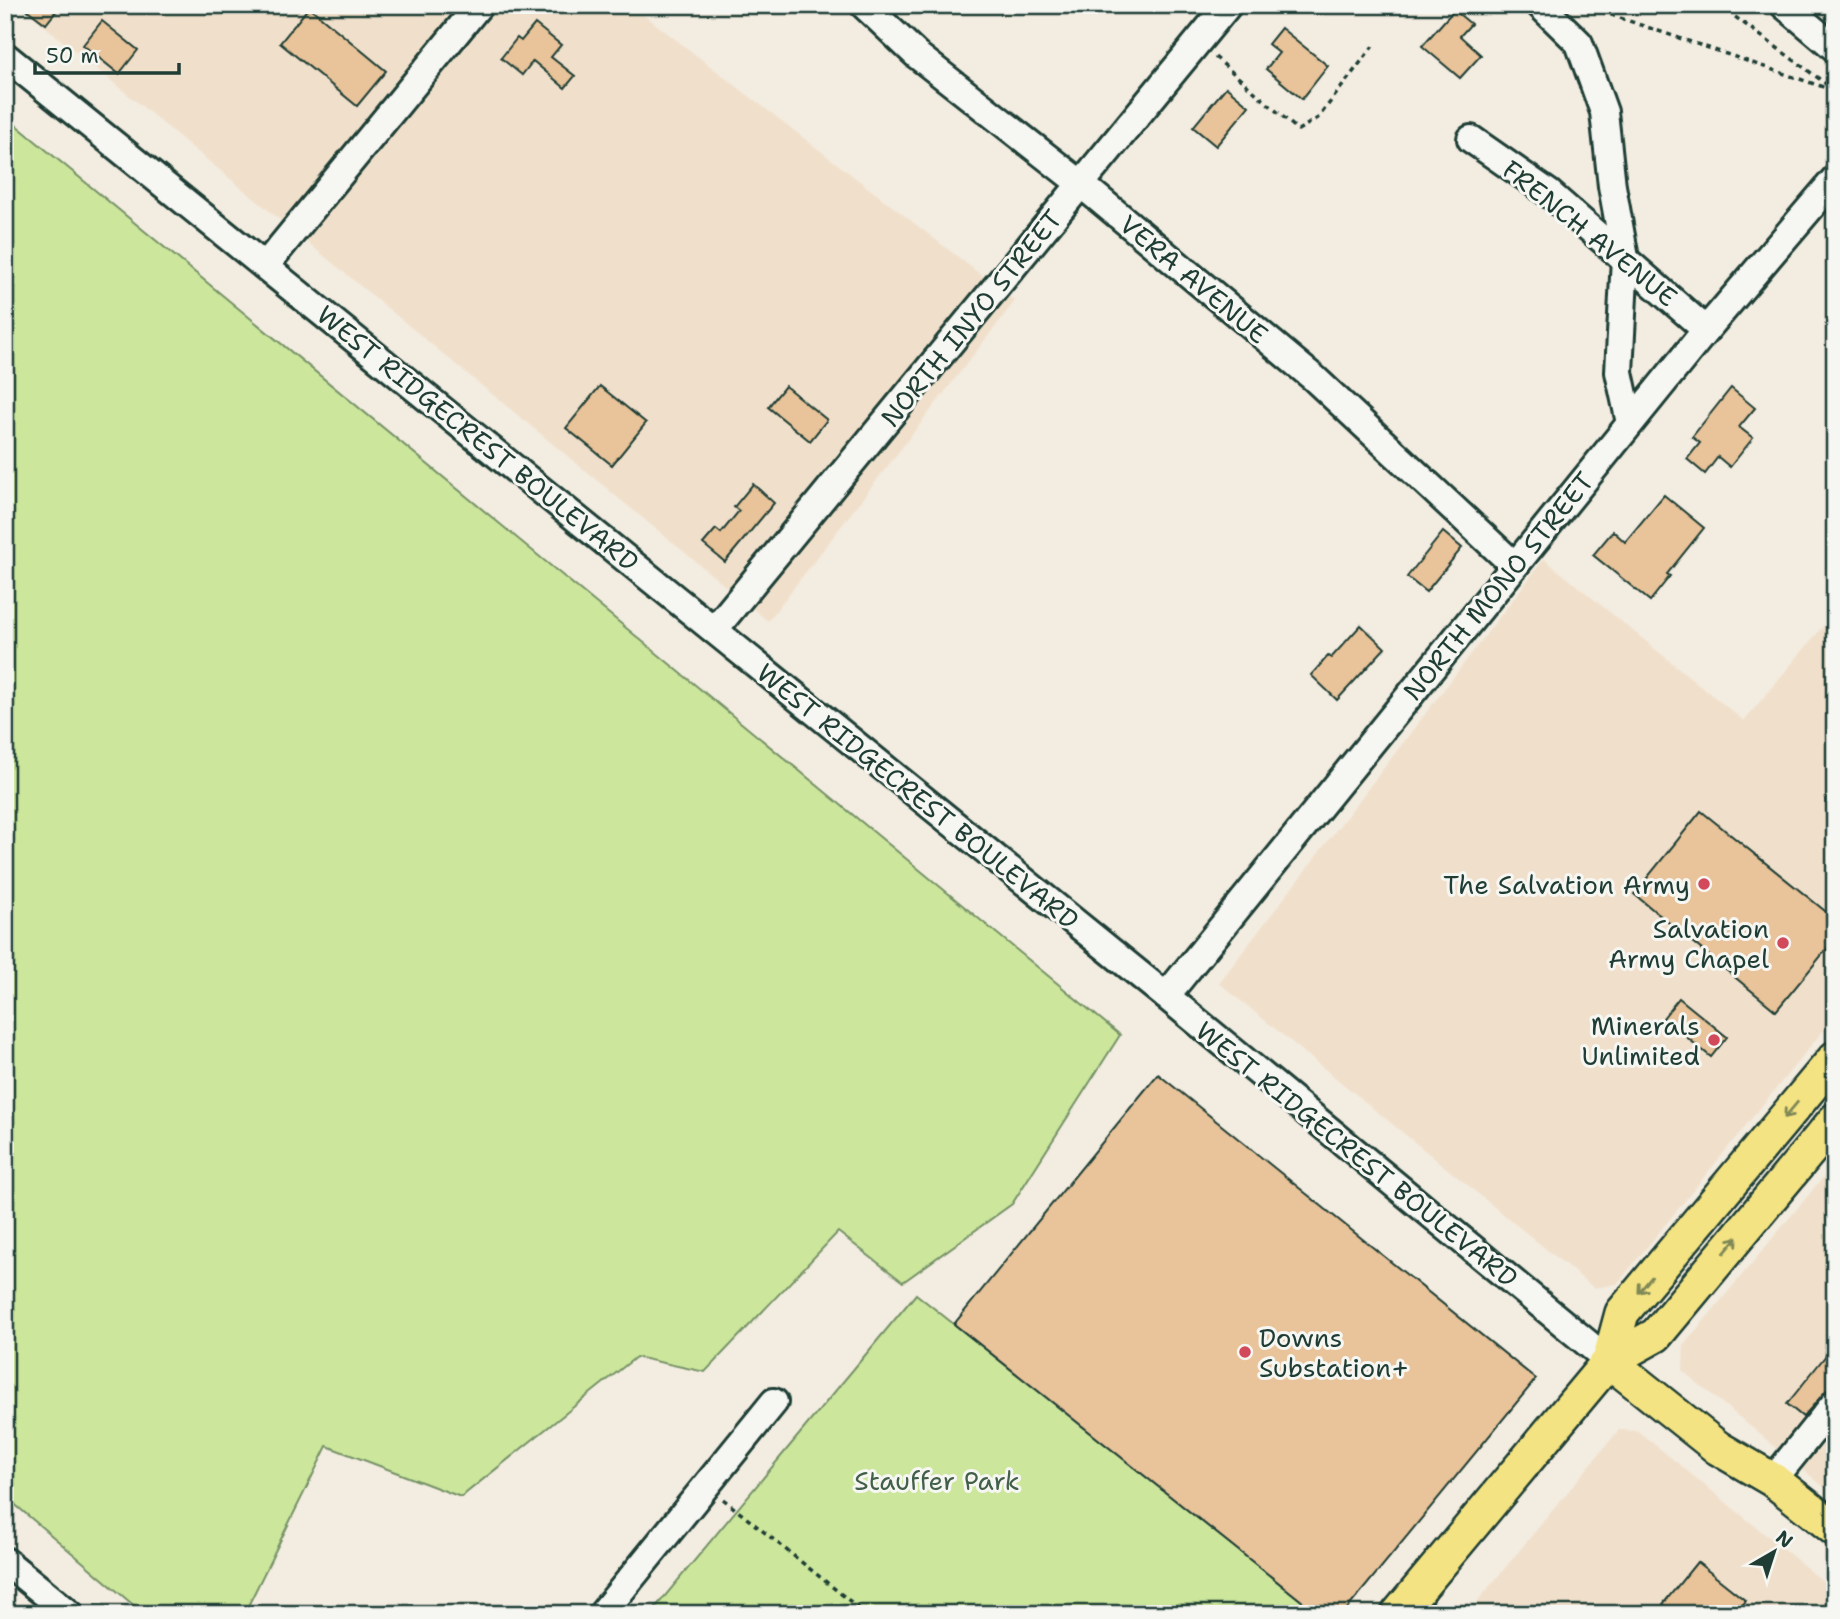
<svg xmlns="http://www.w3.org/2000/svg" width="1840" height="1619" viewBox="0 0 1840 1619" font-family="'Shantell Sans',sans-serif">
	<rect width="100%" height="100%" fill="#f3ece0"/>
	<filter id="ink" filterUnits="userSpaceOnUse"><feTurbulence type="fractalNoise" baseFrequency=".0143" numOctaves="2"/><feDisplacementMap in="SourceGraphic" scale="14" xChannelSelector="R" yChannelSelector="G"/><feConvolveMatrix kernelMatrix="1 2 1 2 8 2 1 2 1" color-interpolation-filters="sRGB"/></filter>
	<g filter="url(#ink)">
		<g fill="#f0e0cb">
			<path d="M19,5H631L1015,301L768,621Z"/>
			<path d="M1544,559L1744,721L1835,612V1016L1617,1284L1594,1288L1219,983Z"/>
			<path d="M1835,1163V1496L1683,1371L1684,1345Z"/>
			<path d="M1619,1430L1638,1431L1835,1591V1614H1467Z"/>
		</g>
		<g fill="#cce69c" stroke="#769268" stroke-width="2">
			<path d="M5,116L1120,1035L1012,1204L903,1282L838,1232L705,1372L636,1357L461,1497L327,1446L244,1614H144L5,1496Z"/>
			<path d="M916,1294L1318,1614H650Z"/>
		</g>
		<g fill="#e9c399" stroke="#1f3d34" stroke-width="2">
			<path d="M21,5H61L46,24Z"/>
			<path d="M309,7L386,71L357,106L280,43Z"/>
			<path d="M1454,10L1471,24L1460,36L1481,55L1460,78L1422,46Z"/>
			<path d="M102,21L138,50L119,74L83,45Z"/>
			<path d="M535,24L561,45L551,57L575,76L565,88L533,61L522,75L501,58L517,38L521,41Z"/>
			<path d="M1281,28L1328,66L1302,99L1266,69L1279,53L1268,44Z"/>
			<path d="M1226,87L1249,106L1216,146L1193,127Z"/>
			<path d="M600,386L646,423L612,465L566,428Z"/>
			<path d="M785,386L827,420L810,441L768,407Z"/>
			<path d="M1731,388L1755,408L1739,427L1753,438L1730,467L1718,457L1705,474L1687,459L1700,443L1692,437Z"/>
			<path d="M753,484L774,503L725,562L703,544L716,529L721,533L739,511L734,507Z"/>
			<path d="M1664,495L1704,528L1667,574L1670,576L1650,601L1593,555L1613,531L1625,542Z"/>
			<path d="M1443,532L1462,548L1426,592L1407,577Z"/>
			<path d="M1361,625L1385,648L1337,700L1311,675L1328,656L1331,658Z"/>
			<path d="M1701,811L1835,919V939L1776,1011L1634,894Z"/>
			<path d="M1679,998L1727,1037L1711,1057L1663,1018Z"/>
			<path d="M1158,1074L1536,1379L1343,1614H1318L954,1324Z"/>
			<path d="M1835,1344V1381L1803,1417L1787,1404Z"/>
			<path d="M1697,1562L1746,1601L1735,1614H1676L1663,1604Z"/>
		</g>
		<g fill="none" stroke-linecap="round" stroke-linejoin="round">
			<defs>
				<g id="minor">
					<path d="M864,5L918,56L1081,184L1315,379L1514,565"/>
					<path d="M1540,5L1579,43L1604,112L1612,186L1625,258L1619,372L1630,423"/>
					<path d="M1784,5L1835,48"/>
					<path d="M5,56L1166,996L1609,1361"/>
					<path d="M1471,139L1550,194L1706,330"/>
					<path d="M265,266L479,5"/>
					<path d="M714,630L1228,5"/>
					<path d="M1166,996L1706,330L1835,179"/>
					<path d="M1773,1480L1835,1403"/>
					<path d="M5,1561L70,1614"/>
					<path d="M602,1614L774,1402"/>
				</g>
				<g id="major">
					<path d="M1609,1361L1622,1313L1835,1058"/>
					<path d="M1609,1361L1718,1448L1773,1480L1835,1529"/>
					<path d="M1398,1614L1609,1361L1656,1335L1835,1120"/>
				</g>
			</defs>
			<use href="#minor" stroke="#1f3d34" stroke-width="32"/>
			<use href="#major" stroke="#1f3d34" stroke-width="38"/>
			<g stroke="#1f3d34" stroke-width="3.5" stroke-dasharray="5 5" stroke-linecap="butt">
				<path d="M1582,5L1835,91"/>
				<path d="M1719,5L1833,89"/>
				<path d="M1215,57L1298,130L1318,118L1373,46"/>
				<path d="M723,1499L866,1614"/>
			</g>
			<use href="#minor" stroke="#f6f6f2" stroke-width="26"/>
			<use href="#major" stroke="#f4e382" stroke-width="33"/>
		</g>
		<defs><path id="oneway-shaft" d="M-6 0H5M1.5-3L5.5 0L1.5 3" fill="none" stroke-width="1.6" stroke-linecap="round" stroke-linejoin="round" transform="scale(1.75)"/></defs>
		<g stroke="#7f8857">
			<use href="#oneway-shaft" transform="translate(1791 1110) rotate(130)"/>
			<use href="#oneway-shaft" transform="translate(1731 1245) rotate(-50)"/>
			<use href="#oneway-shaft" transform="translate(1645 1285) rotate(130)"/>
		</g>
	</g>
	<g fill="#d1495b" stroke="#f6f6f2" stroke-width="2.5">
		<circle cx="1704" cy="884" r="7"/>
		<circle cx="1783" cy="943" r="7"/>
		<circle cx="1714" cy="1040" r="7"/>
		<circle cx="1245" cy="1352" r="7"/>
	</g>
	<g text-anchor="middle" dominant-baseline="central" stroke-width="6" stroke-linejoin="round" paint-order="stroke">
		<g font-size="26" fill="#1f3d34" stroke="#f6f6f2">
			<text transform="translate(1590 233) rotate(39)">FRENCH AVENUE</text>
			<text transform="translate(1194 279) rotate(40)">VERA AVENUE</text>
			<text transform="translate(971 318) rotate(-51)">NORTH INYO STREET</text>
			<text transform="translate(478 438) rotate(39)">WEST RIDGECREST BOULEVARD</text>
			<text transform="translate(1498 586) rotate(-51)">NORTH MONO STREET</text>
			<text transform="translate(918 796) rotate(39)">WEST RIDGECREST BOULEVARD</text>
			<text transform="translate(1357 1154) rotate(39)">WEST RIDGECREST BOULEVARD</text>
		</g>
		<g font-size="26" fill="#1f3d34" stroke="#f6f6f2" text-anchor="end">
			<text x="1690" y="884">The Salvation Army</text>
			<text x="1769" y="928">Salvation<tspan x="1769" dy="30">Army Chapel</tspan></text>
			<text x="1700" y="1025">Minerals<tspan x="1700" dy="30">Unlimited</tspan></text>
			<text x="1259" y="1337" text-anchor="start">Downs<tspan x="1259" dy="30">Substation+</tspan></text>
		</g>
		<g font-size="26" fill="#425f49" stroke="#f6f6f2">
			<text x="937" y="1480">Stauffer Park</text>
		</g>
	</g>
	<rect width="1840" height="1619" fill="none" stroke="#f6f6f2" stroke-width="28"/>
	<rect x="14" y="14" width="1812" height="1591" fill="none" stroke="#1f3d34" stroke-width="2.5" filter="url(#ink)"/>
	<g transform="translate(1774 1552) rotate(39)" stroke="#f6f6f2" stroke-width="5" paint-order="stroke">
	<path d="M0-5L12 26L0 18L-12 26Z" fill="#1f3d34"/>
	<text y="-10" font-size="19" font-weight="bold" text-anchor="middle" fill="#1f3d34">N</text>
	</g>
	<path d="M35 63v10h144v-10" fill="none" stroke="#1f3d34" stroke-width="3.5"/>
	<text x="46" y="63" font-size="21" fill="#1f3d34" stroke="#f6f6f2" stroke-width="5" paint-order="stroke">50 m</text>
</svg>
